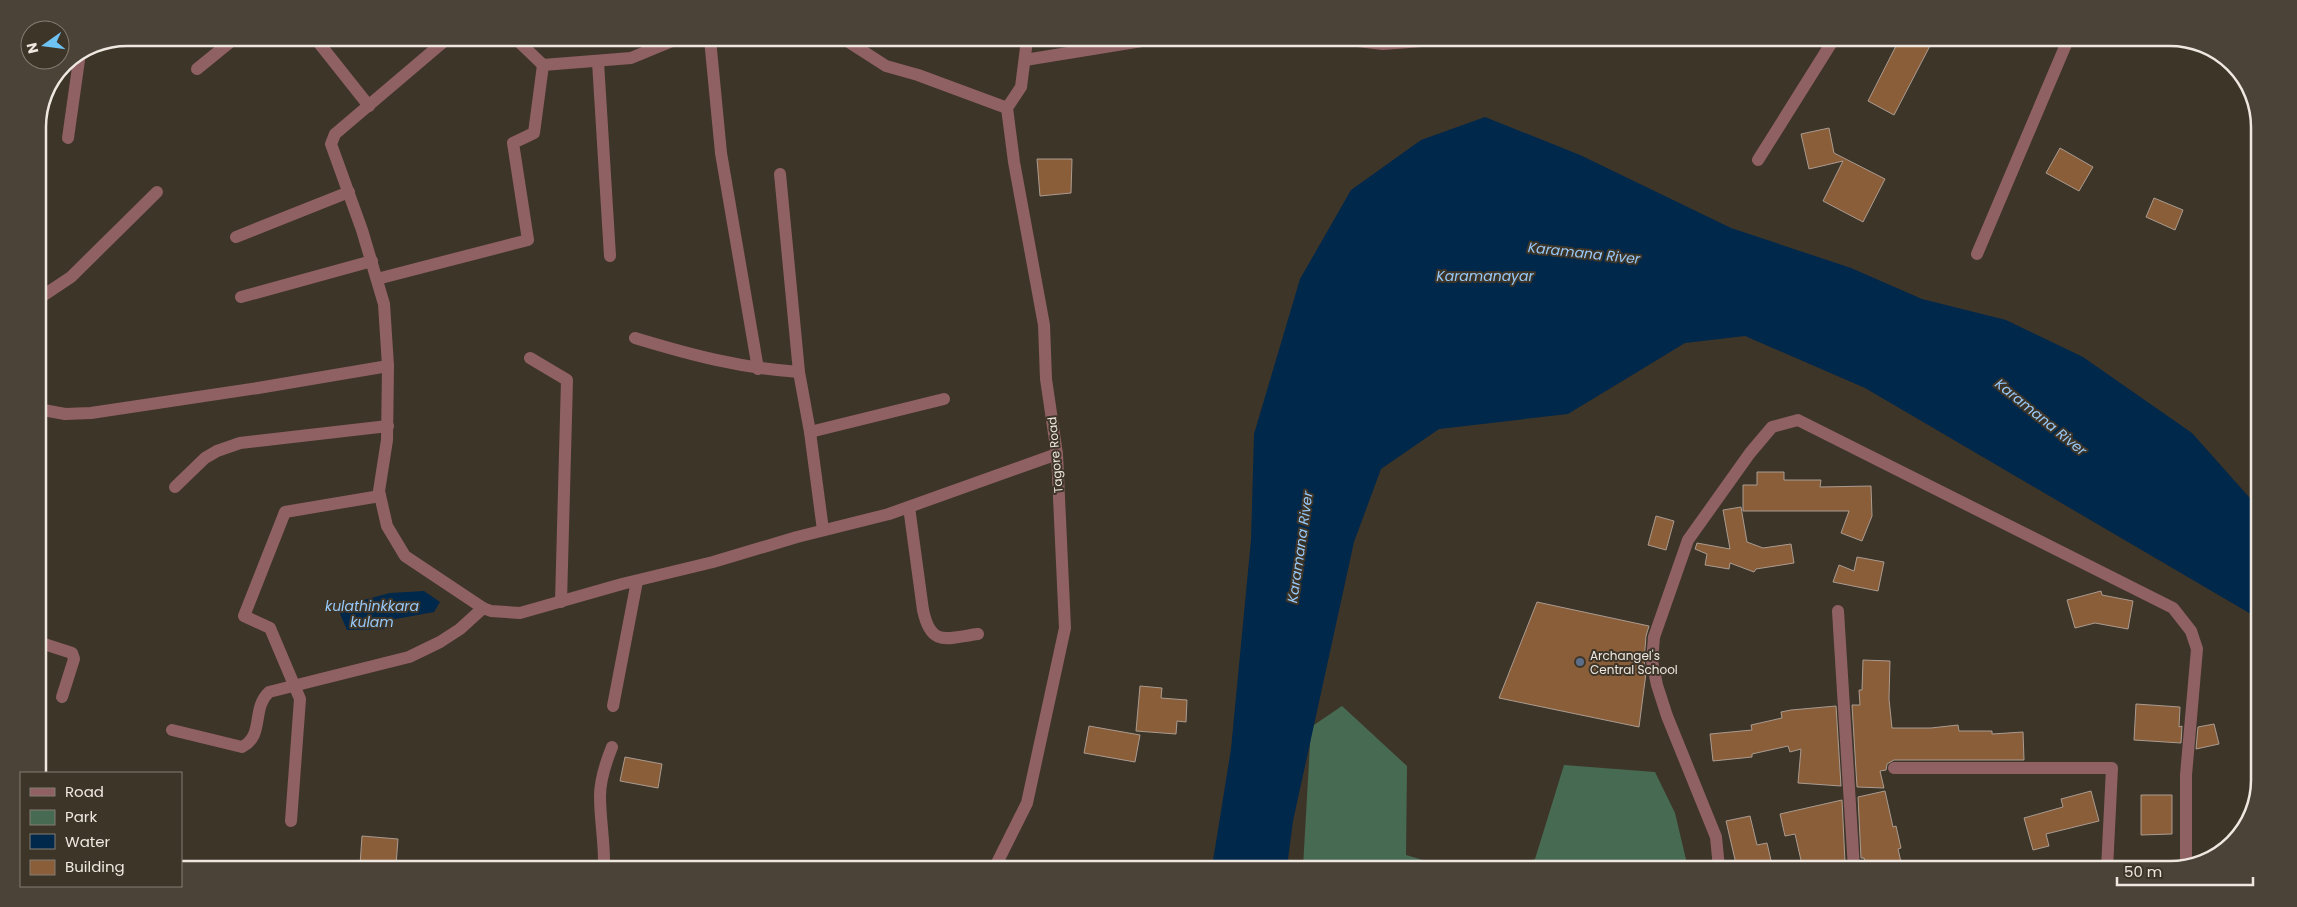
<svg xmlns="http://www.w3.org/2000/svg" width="2297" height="907" viewBox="0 0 2297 907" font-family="Poppins,sans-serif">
	<rect width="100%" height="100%" fill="#3e3529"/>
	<g fill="#476a52">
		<path d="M1342,706L1407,766L1406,855L1449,868L1303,867L1311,727Z"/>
		<path d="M1564,765L1655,772L1675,813L1688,868H1502L1535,859Z"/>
	</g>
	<g fill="#00284a">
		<path d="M1485,117L1580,155L1731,228L1851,268L1922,299L2006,320L2083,357L2192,433L2257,506L2256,617L1865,388L1745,336L1685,343L1568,414L1439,429L1381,469L1354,542L1293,821L1287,867H1212L1231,749L1251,540L1254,434L1300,279L1351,190L1421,140Z"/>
		<path d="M424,591L440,602L434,612L390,620L386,629L347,630L337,607L390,593Z"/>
	</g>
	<g fill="#8b5e3a" stroke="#aa9b90">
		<path d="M1898,42H1932L1894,115L1868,101Z"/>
		<path d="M1829,128L1834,153L1885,179L1863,222L1823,201L1843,161L1809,169L1801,134Z"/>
		<path d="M2060,148L2093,167L2079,191L2046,173Z"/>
		<path d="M1037,159H1072L1071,193L1040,196Z"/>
		<path d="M2154,198L2183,210L2175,230L2146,217Z"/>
		<path d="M1757,472H1784V480H1821L1820,487L1871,486L1872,516L1862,541L1841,533L1849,511H1743V485H1757Z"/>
		<path d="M1741,507L1747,542L1763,548L1791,544L1794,563L1756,569L1754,572L1730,563L1729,569L1705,565L1707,554L1695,549L1697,543L1730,549L1723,510Z"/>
		<path d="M1656,516L1674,521L1666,550L1648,545Z"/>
		<path d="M1857,557L1884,562L1878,591L1833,582L1839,565L1854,571Z"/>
		<path d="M2101,591L2102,595L2133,601L2128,629L2095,623L2075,628L2067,600Z"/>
		<path d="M1537,602L1649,626L1646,636L1644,661L1646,673L1639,727L1499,698Z"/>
		<path d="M1863,660L1890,661L1889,699L1892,728H1931L1958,725L1959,731H1992V734L2023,732L2024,760H1894L1887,764L1886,770L1880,771L1884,788L1857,787L1852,705H1860L1859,690H1862Z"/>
		<path d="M1140,686L1162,688L1161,698L1187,700L1186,722L1177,721L1176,734L1136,731Z"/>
		<path d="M2136,704L2180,707L2179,727L2182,726L2181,743L2134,740Z"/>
		<path d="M1836,706L1841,786L1798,783L1801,749L1790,752L1788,746L1752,754V757L1713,761L1710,734L1752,730L1751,725L1782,718L1781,712L1791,710Z"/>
		<path d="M2214,724L2219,744L2196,749L2198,727Z"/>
		<path d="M1089,726L1140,735L1135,762L1084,753Z"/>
		<path d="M625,757L662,764L658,788L620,781Z"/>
		<path d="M1885,791L1893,827L1896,826L1901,848L1898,849L1901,862L1867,869L1864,858H1861L1858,797Z"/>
		<path d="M2091,791L2099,821L2046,834L2049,846L2033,850L2024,818L2063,807L2061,799Z"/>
		<path d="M2141,795H2172V834L2141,835Z"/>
		<path d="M1842,800L1845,862L1818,869H1803L1795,834L1785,836L1780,814Z"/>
		<path d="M1750,816L1757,845L1767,843L1773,869L1737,868L1726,821Z"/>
		<path d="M362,836L398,839L396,865H360Z"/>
	</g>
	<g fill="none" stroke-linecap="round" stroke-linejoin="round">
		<g stroke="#906163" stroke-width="12">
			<path d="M315,38L369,106"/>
			<path d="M448,38L335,134L331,144L362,230L384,304L388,366L387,440L379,491L387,526L405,556L483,608L491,611L520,613L622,584L713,562L797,537L889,514L1057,454"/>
			<path d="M515,38L543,65L631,58L677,39"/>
			<path d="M710,39L721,153L758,369"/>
			<path d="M844,39L886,66L918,75L1007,108"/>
			<path d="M1349,40L1383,44L1422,41"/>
			<path d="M1025,60L1148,40"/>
			<path d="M598,62L610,256"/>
			<path d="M197,69L235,38"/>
			<path d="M68,138L80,53"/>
			<path d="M1758,160L1832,42"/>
			<path d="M780,174L799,372L810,432L823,530"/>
			<path d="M236,237L349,192"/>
			<path d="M1977,254L2067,42"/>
			<path d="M377,279L528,240L513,143L534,133L543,65"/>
			<path d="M241,297L372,261"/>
			<path d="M38,299L71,277L157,192"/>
			<path d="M635,338C691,355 740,368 799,372"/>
			<path d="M530,358L567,380L561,602"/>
			<path d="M38,409L65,414L91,413L258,388L388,366"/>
			<path d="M810,432L944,399"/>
			<path d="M175,487L205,458L217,451L240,443L388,426"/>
			<path d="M909,507L923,610C931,648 947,638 978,634"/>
			<path d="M1838,611L1854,869"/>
			<path d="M38,642L72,653L74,659L62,697"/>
			<path d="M613,706L637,581"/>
			<path d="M172,730L242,747C265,735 251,709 269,692L409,657L440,642L460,629L483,608"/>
			<path d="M1894,768H2112L2107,869"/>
			<path d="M291,821L300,699L270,628L244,616L285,512L380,496"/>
			<path d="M602,866L604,861C604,839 600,818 600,796C600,779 606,762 612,747"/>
			<path d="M995,867L1027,803L1065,628L1057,454L1046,379L1044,325L1014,162L1007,108L1021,87L1027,40"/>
			<path d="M1719,868L1716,837L1667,716L1657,685L1652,661L1654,637L1688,540L1750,453L1772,427L1798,420L2173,608L2191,631L2197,649L2186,775V864"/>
			<path d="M2142,869L2175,868"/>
		</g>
	</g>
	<circle fill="#5c6f8a" stroke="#3e3529" stroke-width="2" cx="1580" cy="662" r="5"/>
	<g text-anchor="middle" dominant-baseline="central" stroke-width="4" stroke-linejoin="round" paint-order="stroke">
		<g font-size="12" fill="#eee8e1" stroke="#3e3529">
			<text transform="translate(1055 455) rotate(-95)">Tagore Road</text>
		</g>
		<g font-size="12" fill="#eee8e1" stroke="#3e3529" text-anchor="start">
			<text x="1590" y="655">Archangel's<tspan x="1590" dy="14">Central School</tspan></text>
		</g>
		<g font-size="14" font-style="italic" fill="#97c9f9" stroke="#3e3529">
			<text transform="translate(1584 253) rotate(6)">Karamana River</text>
			<text x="1485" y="276">Karamanayar</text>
			<text transform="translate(2041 417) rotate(39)">Karamana River</text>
			<text transform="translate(1300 547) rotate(-82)">Karamana River</text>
			<text x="372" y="606">kulathinkkara<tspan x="372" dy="16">kulam</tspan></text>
		</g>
	</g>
	<path d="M0 0H2297V907H0ZM127 46H2170A81 81 0 0 1 2251 127V780A81 81 0 0 1 2170 861H127A81 81 0 0 1 46 780V127A81 81 0 0 1 127 46Z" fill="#4c4338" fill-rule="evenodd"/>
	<path fill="none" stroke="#eee8e1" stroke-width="2.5" d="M127 46H2170A81 81 0 0 1 2251 127V780A81 81 0 0 1 2170 861H127A81 81 0 0 1 46 780V127A81 81 0 0 1 127 46Z"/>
	<rect x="20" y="772" width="162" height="115" fill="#3e3529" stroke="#847d73"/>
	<rect x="30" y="788" width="25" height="8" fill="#906163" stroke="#847d73"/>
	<text x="65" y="797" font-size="15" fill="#eee8e1">Road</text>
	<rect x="30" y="810" width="25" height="15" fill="#476a52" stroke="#847d73"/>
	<text x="65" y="822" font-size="15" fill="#eee8e1">Park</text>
	<rect x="30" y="834" width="25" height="15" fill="#00284a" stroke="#847d73"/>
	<text x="65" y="847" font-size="15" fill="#eee8e1">Water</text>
	<rect x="30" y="860" width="25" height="15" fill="#8b5e3a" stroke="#847d73"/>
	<text x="65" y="872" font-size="15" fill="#eee8e1">Building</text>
	<g transform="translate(45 45) rotate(256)"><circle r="24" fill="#3e3529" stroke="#847d73"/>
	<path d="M0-4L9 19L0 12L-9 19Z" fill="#6fc2f4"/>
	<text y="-8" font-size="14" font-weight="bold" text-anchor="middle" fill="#eee8e1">N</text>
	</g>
	<path d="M2117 877v8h136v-8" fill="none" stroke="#eee8e1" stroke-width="2.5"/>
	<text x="2124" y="877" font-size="15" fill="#eee8e1" stroke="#3e3529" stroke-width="4" paint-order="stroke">50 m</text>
</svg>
